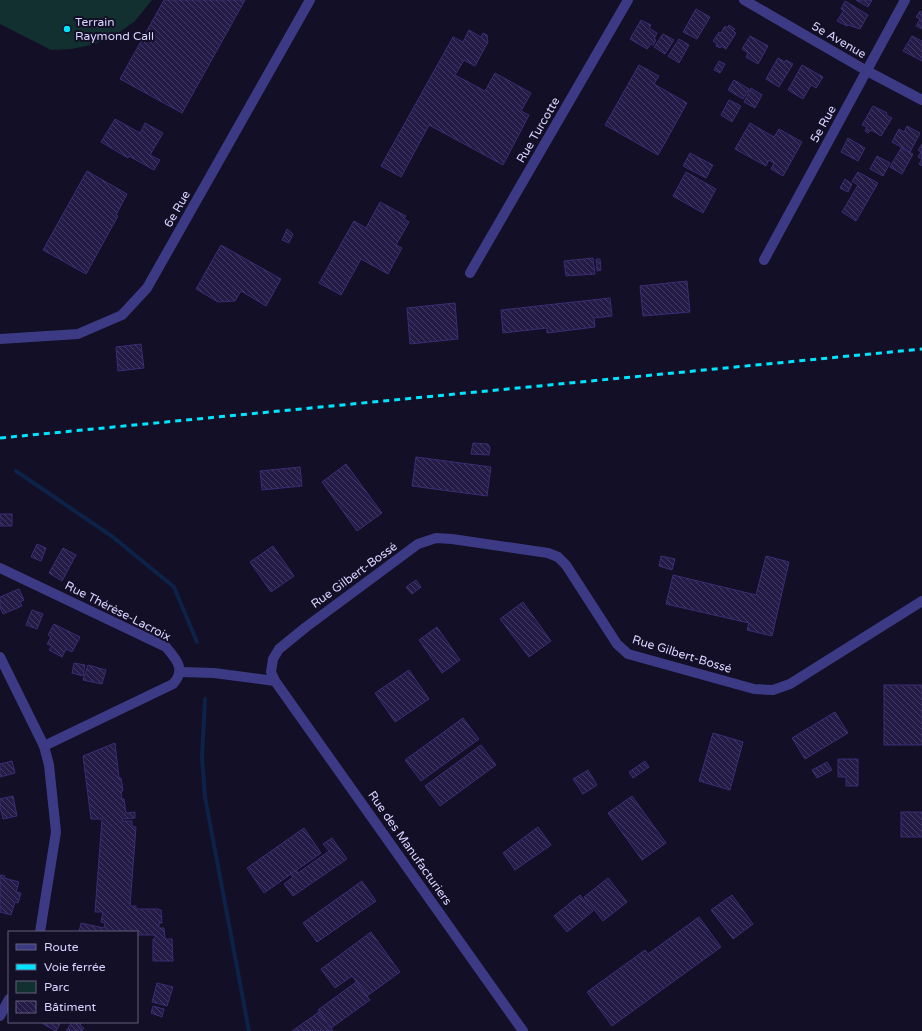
<svg xmlns="http://www.w3.org/2000/svg" width="922" height="1031" viewBox="0 0 922 1031" font-family="'Varela Round',sans-serif">
	<defs>
		<pattern id="building-back-hatch" width="6" height="6" patternUnits="userSpaceOnUse"><rect width="6" height="6" fill="#241b47"/><path d="M-1 5l2 2M0 0l6 6M5-1l2 2" fill="none" stroke="#433b63"/></pattern>
	</defs>
	<rect width="100%" height="100%" fill="#130f26"/>
	<path fill="#12302f" d="M0,0H152L135,21L117,34L95,44L72,49L51,50L0,24Z"/>
	<g fill="none" stroke-linecap="round" stroke-linejoin="round">
		<g stroke="#0c2248" stroke-width="4">
			<path d="M16,471L113,537L174,587L197,642"/>
			<path d="M205,699L202,757L205,797L249,1031"/>
		</g>
	</g>
	<g fill="url(#building-back-hatch)" stroke="#3b2d73">
		<path d="M164,0H245L182,113L120,79Z"/>
		<path d="M856,0H872L868,7Z"/>
		<path d="M845,1L868,15L860,29L848,25L847,26L837,21L844,10L841,9Z"/>
		<path d="M696,9L710,17L697,39L683,32Z"/>
		<path d="M920,11L922,13V29L916,26L920,19L916,17Z"/>
		<path d="M641,20L651,25L649,28L657,33L654,39L656,40L653,45L651,44L647,49L630,39Z"/>
		<path d="M729,25L735,29L733,31L736,33L726,49L721,46L720,48L716,46L717,44L713,41L719,32L721,33L725,26L727,28Z"/>
		<path d="M469,30L481,37L483,33L487,35L488,42L475,66L464,60L455,75L485,91L495,73L531,93L521,111L529,115L503,165L429,125L401,177L381,166L453,37L463,42Z"/>
		<path d="M663,34L674,40L665,54L654,47Z"/>
		<path d="M750,36L768,46L758,64L746,57L748,53L742,49Z"/>
		<path d="M912,36L922,41V61L903,51Z"/>
		<path d="M679,39L689,45L679,63L668,56Z"/>
		<path d="M778,58L785,62L786,60L793,64L779,87L766,79Z"/>
		<path d="M719,61L725,64L720,73L714,70Z"/>
		<path d="M639,65L659,76L654,84L687,103L658,155L605,125Z"/>
		<path d="M802,65L823,77L816,88L811,85L803,99L788,90Z"/>
		<path d="M734,80L749,89L743,99L728,90Z"/>
		<path d="M751,88L762,95L755,108L744,102Z"/>
		<path d="M729,100L741,106L732,122L721,115Z"/>
		<path d="M873,106L887,113L886,115L892,118L881,136L871,130L868,133L865,131L867,127L862,125Z"/>
		<path d="M115,119L140,133L145,123L163,133L150,155L160,160L154,170L129,156L128,158L101,142Z"/>
		<path d="M750,123L774,137L779,129L802,142L783,176L771,169L774,163L769,160L766,166L735,149Z"/>
		<path d="M907,126L920,133L910,152L892,142L899,129L904,132Z"/>
		<path d="M848,138L865,148L858,161L841,152Z"/>
		<path d="M922,144V166L919,164L922,159L918,157L921,152L918,150Z"/>
		<path d="M901,148L913,154L902,174L890,167Z"/>
		<path d="M690,153L713,165L706,178L683,166Z"/>
		<path d="M877,156L890,163L883,176L870,169Z"/>
		<path d="M87,171L127,194L116,215L118,216L86,274L43,250Z"/>
		<path d="M686,172L716,189L703,213L673,196Z"/>
		<path d="M858,172L878,183L856,221L842,212L858,185L852,181Z"/>
		<path d="M845,179L852,184L848,192L840,188Z"/>
		<path d="M380,202L406,216L404,219L409,222L396,245L402,248L388,274L361,259L341,295L319,283L354,221L366,228Z"/>
		<path d="M287,229L293,234L289,243L282,240Z"/>
		<path d="M221,245L281,279L266,306L241,291L235,301L218,302L196,289Z"/>
		<path d="M593,258L595,274L566,276L564,261Z"/>
		<path d="M596,259H600L601,270L597,271Z"/>
		<path d="M687,281L690,312L643,316L640,286Z"/>
		<path d="M610,298L612,316L594,318L595,327L547,333V328L503,333L501,310Z"/>
		<path d="M455,303L458,339L410,344L407,308Z"/>
		<path d="M141,344L144,368L118,371L116,347Z"/>
		<path d="M473,443L488,444L490,448L489,455L471,454Z"/>
		<path d="M416,457L491,467L487,496L412,486Z"/>
		<path d="M346,464L382,513L357,531L322,482Z"/>
		<path d="M300,467L302,486L262,490L260,471Z"/>
		<rect x="0" y="514" width="12" height="12"/>
		<path d="M37,544L46,548L41,561L31,557Z"/>
		<path d="M273,546L294,576L271,592L250,562Z"/>
		<path d="M63,548L76,555L62,581L49,573Z"/>
		<path d="M661,556L675,559L672,570L659,566Z"/>
		<path d="M766,556L789,562L772,636L747,630L749,623L666,604L673,575L756,595Z"/>
		<path d="M416,580L421,587L412,594L406,587Z"/>
		<path d="M19,589L24,600L20,602L22,606L3,614L0,607V597Z"/>
		<path d="M523,602L551,641L529,657L500,619Z"/>
		<path d="M32,610L43,614L37,629L26,625Z"/>
		<path d="M54,624L80,637L72,652L66,649L62,657L49,650L52,646L47,644L51,637L48,635Z"/>
		<path d="M437,627L460,660L442,673L419,640Z"/>
		<path d="M74,663L85,665L83,676L72,673Z"/>
		<path d="M88,665L106,670L102,684L83,680Z"/>
		<path d="M409,670L429,699L395,722L375,693Z"/>
		<rect x="884" y="685" width="38" height="60"/>
		<path d="M835,712L848,733L805,759L792,738Z"/>
		<path d="M463,718L479,739L421,781L405,760Z"/>
		<path d="M713,733L743,742L730,790L699,781Z"/>
		<path d="M115,743L119,778H121L123,791H121L122,799H124L126,813L135,812V818L122,819V821H132V826L136,827L130,906H136V909H159V910H161L162,923H159V928H164L165,939H172L173,961H153V939H155V935H137V932H79L81,923L104,928L105,923L101,922L103,912H95L102,819H91L83,756Z"/>
		<path d="M481,745L496,765L440,806L425,786Z"/>
		<path d="M838,759H858V786H846V777H838Z"/>
		<path d="M12,761L15,773L0,777V764Z"/>
		<path d="M645,761L649,767L633,778L629,772Z"/>
		<path d="M827,762L832,770L817,778L812,770Z"/>
		<path d="M588,770L597,785L583,794L573,779Z"/>
		<path d="M13,796L17,816L3,819L0,807V799Z"/>
		<path d="M632,796L666,843L642,860L608,813Z"/>
		<rect x="901" y="812" width="21" height="25"/>
		<path d="M538,827L551,845L515,870L503,853Z"/>
		<path d="M304,828L321,853L264,893L247,868Z"/>
		<path d="M332,838L347,859L293,896L284,884L293,877L290,874L296,870L298,873L329,851L323,844Z"/>
		<path d="M0,875L5,876L4,878L19,882L16,892L21,893L18,903L15,902L11,915L0,912Z"/>
		<path d="M608,878L627,902L603,921L584,897Z"/>
		<path d="M362,881L376,901L317,942L303,923Z"/>
		<path d="M580,895L593,911L567,932L554,916Z"/>
		<path d="M732,895L753,924L733,939L711,910Z"/>
		<path d="M699,917L721,947L612,1026L587,992L645,950L648,954Z"/>
		<path d="M371,932L400,972L367,996L352,976L335,988L321,969Z"/>
		<path d="M356,982L370,1000L331,1028L318,1010Z"/>
		<path d="M157,983L173,987L167,1006L152,1002Z"/>
		<path d="M153,1006L164,1009L162,1017L151,1013Z"/>
		<path d="M319,1012L333,1031H292Z"/>
		<path d="M44,1022H61L56,1031L43,1024Z"/>
		<path d="M72,1022H82L80,1025L84,1028L82,1031L78,1029L77,1031H66Z"/>
	</g>
	<g fill="none" stroke-linecap="round" stroke-linejoin="round">
		<g stroke="#3d3a85" stroke-width="10">
			<path d="M744,0L867,71L922,100"/>
			<path d="M764,260L905,0"/>
			<path d="M470,273L628,0"/>
			<path d="M0,339L78,334L122,315L147,288L310,0"/>
			<path d="M0,568L166,647C177,660 186,670 173,684L44,746"/>
			<path d="M0,657L44,746L49,765L56,832L40,932"/>
			<path d="M180,672L214,673L275,681"/>
			<path d="M0,1016L9,999"/>
			<path d="M523,1031L275,681L271,672L273,659L279,649L306,627L418,544L436,538L452,539L548,553L558,557L566,565L617,644L628,654L754,689L773,690L790,684L922,601"/>
		</g>
		<path stroke="#00e5ff" stroke-width="3" stroke-dasharray="6 5" stroke-linecap="butt" d="M0,438L922,349"/>
	</g>
	<circle fill="#00e5ff" stroke="#130f26" stroke-width="1.5" cx="67" cy="29" r="4"/>
	<g text-anchor="middle" dominant-baseline="central" stroke-width="4" stroke-linejoin="round" paint-order="stroke">
		<g font-size="12" fill="#d9d4ff" stroke="#130f26" text-anchor="start">
			<text x="75" y="22">Terrain<tspan x="75" dy="14">Raymond Call</tspan></text>
		</g>
		<g font-size="12" fill="#d9d4ff" stroke="#130f26">
			<text transform="translate(839 40) rotate(30)">5e Avenue</text>
			<text transform="translate(823 124) rotate(-61)">5e Rue</text>
			<text transform="translate(538 130) rotate(-60)">Rue Turcotte</text>
			<text transform="translate(177 209) rotate(-60)">6e Rue</text>
			<text transform="translate(354 575) rotate(-36)">Rue Gilbert-Bossé</text>
			<text transform="translate(118 611) rotate(27)">Rue Thérèse-Lacroix</text>
			<text transform="translate(682 654) rotate(17)">Rue Gilbert-Bossé</text>
			<text transform="translate(410 848) rotate(55)">Rue des Manufacturiers</text>
		</g>
	</g>
	<rect x="8" y="931" width="130" height="92" fill="#130f26" stroke="#625e7d"/>
	<rect x="16" y="944" width="20" height="6" fill="#3d3a85" stroke="#625e7d"/>
	<text x="44" y="951" font-size="12" fill="#d9d4ff">Route</text>
	<rect x="16" y="964" width="20" height="6" fill="#00e5ff" stroke="#625e7d"/>
	<text x="44" y="971" font-size="12" fill="#d9d4ff">Voie ferrée</text>
	<rect x="16" y="981" width="20" height="12" fill="#12302f" stroke="#625e7d"/>
	<text x="44" y="991" font-size="12" fill="#d9d4ff">Parc</text>
	<rect x="16" y="1001" width="20" height="12" fill="url(#building-back-hatch)" stroke="#625e7d"/>
	<text x="44" y="1011" font-size="12" fill="#d9d4ff">Bâtiment</text>
</svg>
